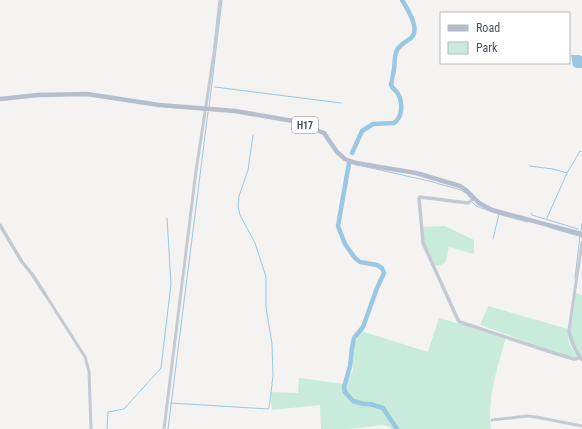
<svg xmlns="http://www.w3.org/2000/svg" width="582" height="429" viewBox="0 0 582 429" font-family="'Roboto Condensed',sans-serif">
	<rect width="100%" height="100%" fill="#f4f3f2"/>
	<g fill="#c8ebdb">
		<path d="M445,226L474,240V254L449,247C446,259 448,266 433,266L423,243L422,227Z"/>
		<path d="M575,293L582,295V359L571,338L570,325Z"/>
		<path d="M488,306L568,329L569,344L577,356L572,358L480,325Z"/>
		<path d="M439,318L506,337C498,365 487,399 491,429H391L390,427L383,425L348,429H321L320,405L272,410L270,392L298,393L299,378L345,384L353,370L351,351L361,331L428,352Z"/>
	</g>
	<path fill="#9ac8e2" d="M571,55H579L582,56V68H576L573,66Z"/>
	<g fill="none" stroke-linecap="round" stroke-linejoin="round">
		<g stroke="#9ac8e2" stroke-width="1">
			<path d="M561,63V64"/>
			<path d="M215,87L341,103"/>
			<path d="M209,107L222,0"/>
			<path d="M349,163L429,181L461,190L467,194L470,198"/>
			<path d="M529,166L553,169L567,173"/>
			<path d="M472,202L476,206L495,213"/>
			<path d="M531,213L532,215L578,229"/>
			<path d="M498,214L527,222"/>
			<path d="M547,218L567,173L580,151L582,152"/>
			<path d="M548,227L582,237"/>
			<path d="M581,231L582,223"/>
			<path d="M493,239L499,214"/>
			<path d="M575,278L580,236"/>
			<path d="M568,332L571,343L578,357"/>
			<path d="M171,403L268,409L269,408L273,376L272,344L266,307V277L255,243L240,215L238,206L239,196L248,170L253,135"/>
			<path d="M107,429L108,412L124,409L161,368L171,284L167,218"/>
			<path d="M168,429L208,112"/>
		</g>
		<g stroke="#9ac8e2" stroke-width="4.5">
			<path d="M352,153L362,131L373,124L394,123C403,117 403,101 397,92C395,90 392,88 391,85C392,80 393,75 394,69C395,63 394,56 397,50C400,44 406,42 411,38C421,28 407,9 402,0"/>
			<path d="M349,163L338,226L345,244L355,258L360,262L377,265L382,268L384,273L377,288L363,327L354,338L352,348L350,366L344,387L345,392L353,401L364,404H370L383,408L397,429"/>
		</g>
		<g stroke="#c5cad2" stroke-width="3">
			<path d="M582,242L569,330L574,346L582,360"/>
			<path d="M45,294L85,357L89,371L91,429"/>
			<path d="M492,420L527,416L536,417L582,426"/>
			<path d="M164,429L196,171L214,53L220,0"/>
		</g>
		<g stroke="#c5cad2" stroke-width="3.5">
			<path d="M473,199L468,203L420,197L419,198L423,243L458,320L460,322L557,354L574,359L581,358"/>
			<path d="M0,225L22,262L32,274L45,294"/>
		</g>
		<path stroke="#b6becd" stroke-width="4.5" d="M0,99L38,95L87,94L159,105L235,111L293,121L324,133L337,152L345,159L356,163L416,173L460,186L466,190L479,203L492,210L582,234"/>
	</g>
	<g text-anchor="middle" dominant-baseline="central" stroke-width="3" stroke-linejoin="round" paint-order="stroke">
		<rect fill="#fff" stroke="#82868e" stroke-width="1" x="292" y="117" width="26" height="16" rx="3"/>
		<g font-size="10" font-weight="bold" fill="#4c525d">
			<text x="305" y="125">H17</text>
		</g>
	</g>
	<rect x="440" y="12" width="130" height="52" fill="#ffffff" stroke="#b7babe"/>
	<rect x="448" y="25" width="20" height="6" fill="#b6becd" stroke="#b7babe"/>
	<text x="476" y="32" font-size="12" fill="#4c525d">Road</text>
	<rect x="448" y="42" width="20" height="12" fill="#c8ebdb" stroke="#b7babe"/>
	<text x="476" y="52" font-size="12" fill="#4c525d">Park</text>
</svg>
